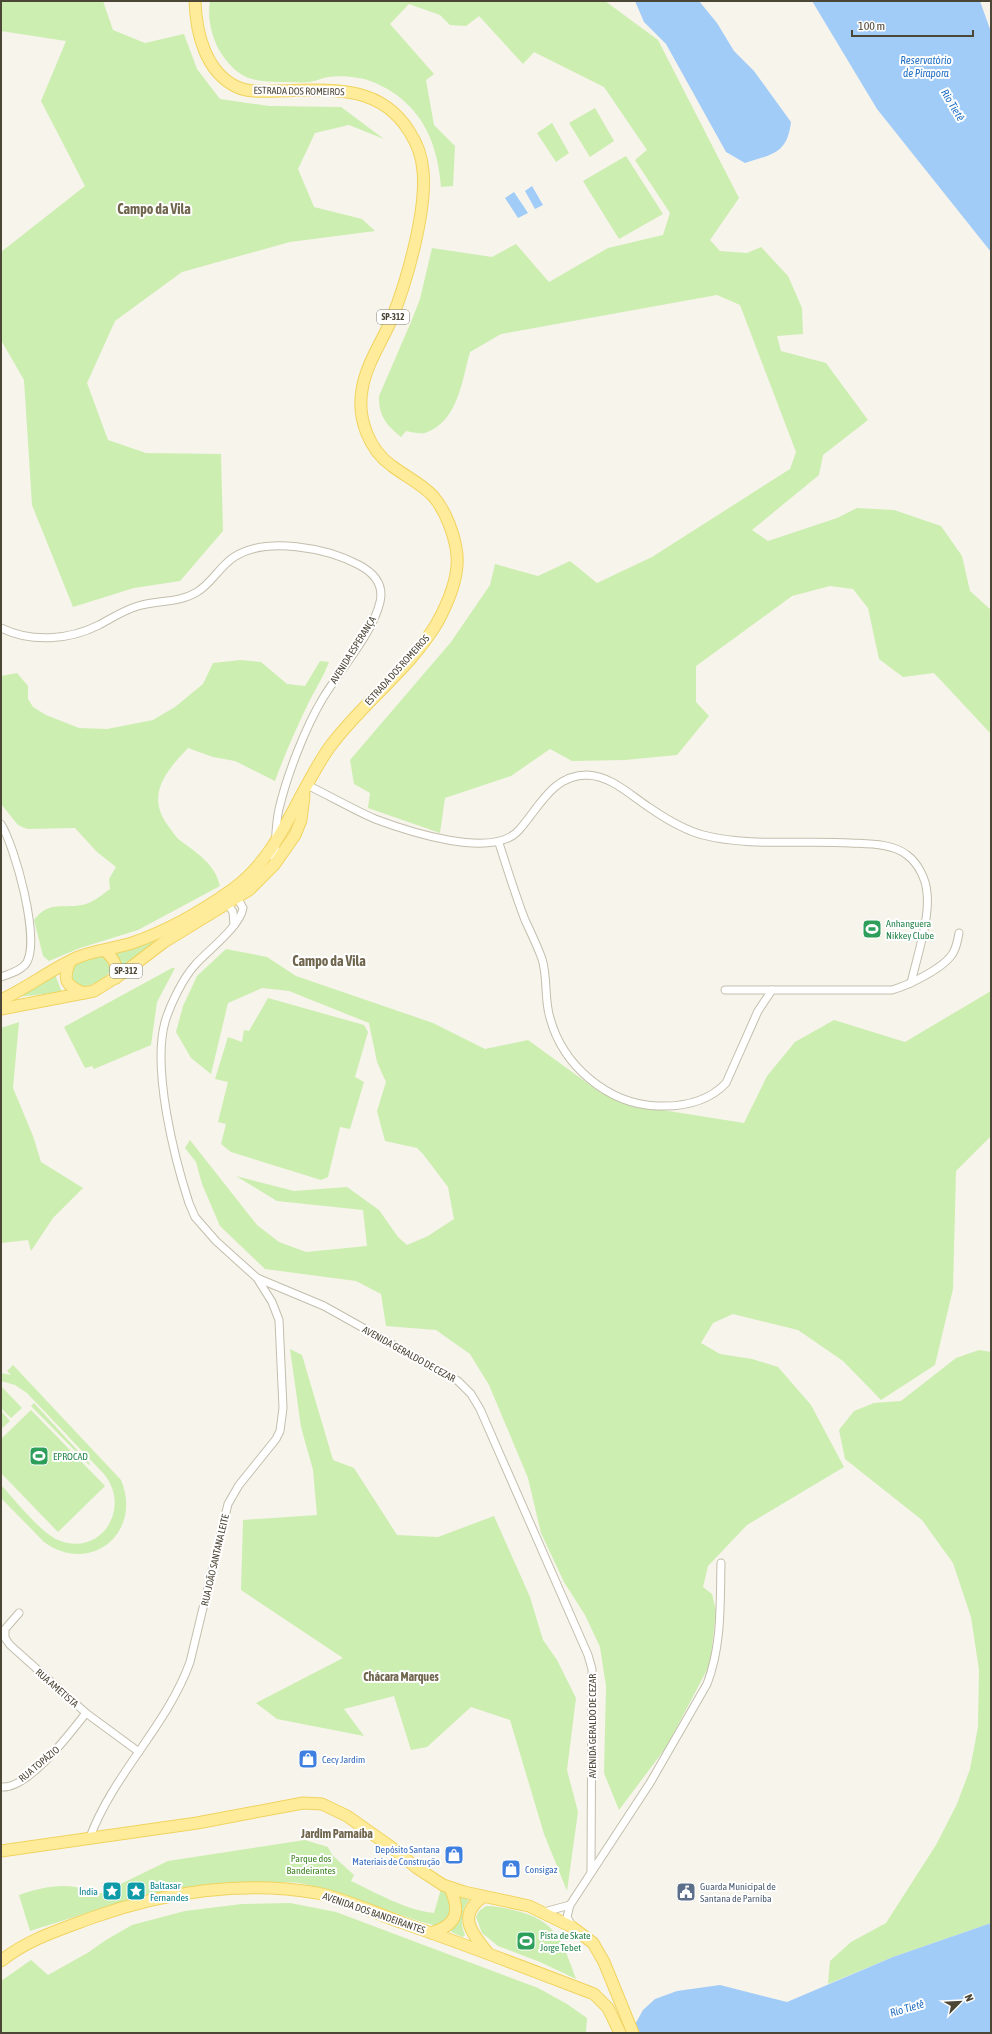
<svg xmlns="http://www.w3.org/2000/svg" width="992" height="2034" viewBox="0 0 992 2034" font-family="'Asap Condensed',sans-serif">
	<rect width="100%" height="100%" fill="#f7f4eb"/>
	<g fill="#cceeb0">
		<path d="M1,1H103L113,30L145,43L184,34L197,69L220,99L269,106L341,107L384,139L349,125L315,133L298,169L314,207L362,219L375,231L290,242L182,272L115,321L87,383L108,440L146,453L221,454L223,531L180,581L134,588L73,607L32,505L24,380L1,340V252L85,186L41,101L66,41L1,31Z"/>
		<path d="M210,1H605L658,40L739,198L710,240L720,251L747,253L761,247L788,276L802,308L803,334L777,336L781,351L826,363L868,420L823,455L819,475L752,530L768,541L837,518L857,508L894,510L941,526L962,556L970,591L991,610V734L934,673L903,677L879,659L868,608L853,589L830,586L792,596L696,666V702L709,716L677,755L625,760L572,761L550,749L511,776L445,798L440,833L368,808L370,793L354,784L350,760L451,642L490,585L495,564L538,576L570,561L597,583L652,557L790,469L796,452L740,305L717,295L501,334L470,352C462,380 458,422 425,433C420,434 411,432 406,431L401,437C386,425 378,415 379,396L411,322L420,299L432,248L492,257L516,244L549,282L608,248L663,235L670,213L635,160L647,150L604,87L534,52L523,64L479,16L466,26L450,25L440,15L409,4L390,24L434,74L426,80L434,125L455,146L453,186L441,187C438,147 425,112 389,90C380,85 369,79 358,78C349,76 337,76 328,77C322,78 316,81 310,82C303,83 294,82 286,82C256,82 239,81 221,53C212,39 207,18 210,1Z"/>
		<path d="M595,108L614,141L590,157L569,123Z"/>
		<path d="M552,123L569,153L556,162L537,133Z"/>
		<path d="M626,156L663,214L619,239L583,181Z"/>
		<path d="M241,660L261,662L287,684L305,686L320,661L329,662C323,678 314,691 307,706C295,731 284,756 275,781L235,761L213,757L188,748C165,772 145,796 169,827C173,832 176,838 181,841C198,854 215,864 220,886L138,930L80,948L49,961L43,956L34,920C50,899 64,910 86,904C95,901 103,894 110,889L109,879L116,867L97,852L75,828L27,829L18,825L1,804V676L17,673L28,686V699L33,707L46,715L79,728L107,729L153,720L175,707L203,684L213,663Z"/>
		<path d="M153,941L154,943L122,970L111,952Z"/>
		<path d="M226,949L267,957L296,976L433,1023L485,1049L528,1040L601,1093L637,1106L744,1123L767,1076L795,1042L834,1020L905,1042L991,991V1136L956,1171L953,1289L935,1365L881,1400L843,1361L798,1330L733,1314L713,1323L701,1343L720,1354L752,1359L778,1367L811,1405L844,1467L747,1525L708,1566L703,1587L712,1594L716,1611L710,1664L667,1746L619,1810L604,1773L606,1686L600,1647L585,1615L564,1582L541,1533L528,1478L489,1385L470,1354L436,1330L386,1326L381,1294L356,1281L265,1269L220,1226L202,1184L196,1162L185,1148L190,1140L257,1225L279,1242L306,1252L367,1246L363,1210L277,1201L236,1176L294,1191L347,1187L379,1210L398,1237L407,1245L428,1236L454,1219L448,1187L423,1154L417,1148L385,1141L377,1111L386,1082L377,1062L369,1023L289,991L262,988L228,1003L211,1074L191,1058L176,1032L183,1006L197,976Z"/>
		<path d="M99,955L108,959L112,968C106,981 86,990 73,985L70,969L73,964Z"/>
		<path d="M172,968H175L157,1002L151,1045L94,1069L92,1066L85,1068L64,1027Z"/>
		<path d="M55,974L61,990L64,992L17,997Z"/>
		<path d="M268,998L364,1025L368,1032L355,1077L364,1082L350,1129L340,1127L328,1177L321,1180L231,1152L221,1144L226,1124L218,1122L228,1082L215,1079L228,1037L242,1042L244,1030L249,1031Z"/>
		<path d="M19,1022L13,1088L33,1136L41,1162L83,1188L53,1218L31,1251L28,1240L1,1243V1028Z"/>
		<path d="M290,1349L302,1355L333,1460L354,1468L397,1535L438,1537L494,1516L530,1597L543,1640L557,1660L576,1698L567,1770L578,1812L567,1891L544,1834L510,1720L471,1707L427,1747L411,1750L394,1696L344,1709L364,1736L277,1719L256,1703L343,1658L241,1590L243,1520L317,1515L313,1470L301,1427Z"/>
		<path d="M979,1350L991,1352V1923L893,1957L828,1984L830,1961L851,1942L886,1923L936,1845L957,1804L970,1769L978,1727L979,1670L971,1617L953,1563L922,1520L845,1459L839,1430L854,1411L874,1403L901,1401L956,1358Z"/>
		<path d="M13,1365L121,1480C143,1532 91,1576 44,1542L1,1498V1485C15,1500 41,1533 58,1540C101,1558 132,1508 104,1474L27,1393L15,1385L1,1381V1373L11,1375L7,1371Z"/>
		<path d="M1,1386L22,1408L11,1418L1,1408Z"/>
		<path d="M34,1403L90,1464L89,1465L31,1406Z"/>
		<path d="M31,1410L105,1486L58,1532L1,1473V1439Z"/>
		<path d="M1,1411L10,1421L1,1429Z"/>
		<path d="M305,1840L328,1847L332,1855L354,1875L351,1881C377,1893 405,1910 434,1913L441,1889C452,1895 451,1907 449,1918L437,1926C392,1915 349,1893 304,1884C292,1881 279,1883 267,1882C185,1880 108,1906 30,1931L19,1895C36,1889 57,1884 75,1887C86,1888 88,1894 102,1893L168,1861Z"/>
		<path d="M459,1897H464L469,1900C461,1909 460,1924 465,1935L463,1937L451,1932C458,1917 463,1916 459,1897Z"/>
		<path d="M290,1903L336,1912L538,1988L567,2004L587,2018L586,2033H1V1981L31,1960L48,1975L89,1952L106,1940L132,1925L185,1911L242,1904Z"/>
		<path d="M486,1906C496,1906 504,1908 513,1910C557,1920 562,1941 576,1979L540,1962L498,1946L482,1933L476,1917L479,1911Z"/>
	</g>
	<g fill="#a2ccf8">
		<path d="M635,1H699L717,23L734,51L754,71L791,122C787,154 773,154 745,163L726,152L666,44L644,22Z"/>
		<path d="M812,1H980L991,32V252L877,109Z"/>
		<path d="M532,186L543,205L535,209L525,191Z"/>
		<path d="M514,192L528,213L518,218L505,198Z"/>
		<path d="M991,1923V2033H632L633,2028L643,2010L655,1999L677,1991L720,1985L787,2002L893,1957Z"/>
	</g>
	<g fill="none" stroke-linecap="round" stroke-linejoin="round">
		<defs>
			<g id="minor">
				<path d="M1,628C32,643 69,640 99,625C112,618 124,610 138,606C157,600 179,603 197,592C212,583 219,567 234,557C266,536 327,548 359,565C374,573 384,585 380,602C373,633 340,670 323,698C305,728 287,775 279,809C275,826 276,845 274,863"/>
				<path d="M307,785C330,796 352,809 375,819C407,831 493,860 519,830C539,808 552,775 587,775C612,776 631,796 650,808C666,819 684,830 703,835C749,847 803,840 850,843C868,844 892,843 907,855C918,863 926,879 927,893C930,918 917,957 911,983"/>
				<path d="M1,824C15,847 40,937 27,962C23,970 9,974 1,977"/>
				<path d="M499,843C507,868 515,894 525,920C531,933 537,945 542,959C548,978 544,999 550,1018C563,1066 608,1104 657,1106C682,1107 708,1102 726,1083L758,1011L772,990"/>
				<path d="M235,894L243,908C240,927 207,951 195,965C183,978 170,1005 165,1022C152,1069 174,1157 189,1203L195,1217L216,1241L257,1278L324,1306L458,1381L471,1394L480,1409L588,1655L592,1669L591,1872"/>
				<path d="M226,901L233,912L234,925"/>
				<path d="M725,990H892C909,985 947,967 954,951C957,945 958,938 959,933"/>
				<path d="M19,1613L5,1629V1638L10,1645L86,1713L139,1752"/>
				<path d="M1,1787C28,1790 71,1732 86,1713"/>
				<path d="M90,1837C114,1773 167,1726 190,1662L228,1504L239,1485L276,1439L280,1431L283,1408L279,1320L272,1302L257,1278"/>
				<path d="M544,1912L570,1905"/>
				<path d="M572,1926L567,1917L570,1905L650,1783L707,1684C722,1645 720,1604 721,1563"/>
			</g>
			<g id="primary">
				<path d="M105,951C114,958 118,966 116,978"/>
				<path d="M70,962C62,980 66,986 84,993"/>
				<path d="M1,1000C27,988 50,970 76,958C93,950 114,949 132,943C167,931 202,911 233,889C281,854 296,795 329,748C361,704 409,670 437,623C448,603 459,578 457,555C455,536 446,511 433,496C422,484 405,476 392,466C369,450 357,418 362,390C366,364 382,342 392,318C407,281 427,210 423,171C422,157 417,143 409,131C379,83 328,90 279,91C266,91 250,93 237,87C205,72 196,32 195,1"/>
				<path d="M1,1009L94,991L126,971L164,942L249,890L274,865L295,835L301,820L304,796"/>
				<path d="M1,1851L197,1823L303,1803L322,1804L347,1816L391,1847L417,1868L443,1885L464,1892L529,1906L572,1927L593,1943L604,1962L633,2033"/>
				<path d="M483,1897C457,1915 471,1932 487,1952"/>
				<path d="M431,1933C457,1925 461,1912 450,1888"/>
				<path d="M1,1961C28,1939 62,1929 94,1917C164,1892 244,1880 317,1893C346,1899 375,1913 403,1923C467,1945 531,1970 594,1994L608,2008L620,2033"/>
			</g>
		</defs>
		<use href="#minor" stroke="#c3beac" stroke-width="9"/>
		<use href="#primary" stroke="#f0d35f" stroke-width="13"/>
		<use href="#minor" stroke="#fff" stroke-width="7"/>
		<use href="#primary" stroke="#ffec9b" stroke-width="11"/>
	</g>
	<defs>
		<symbol id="stadium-square" viewBox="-11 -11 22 22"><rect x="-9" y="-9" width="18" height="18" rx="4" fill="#2e9e5b" stroke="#fff"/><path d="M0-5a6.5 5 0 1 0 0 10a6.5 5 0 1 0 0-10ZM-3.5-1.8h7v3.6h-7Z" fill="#fff"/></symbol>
		<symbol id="shop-square" viewBox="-11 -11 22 22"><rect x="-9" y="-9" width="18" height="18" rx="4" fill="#3f7fe0" stroke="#fff"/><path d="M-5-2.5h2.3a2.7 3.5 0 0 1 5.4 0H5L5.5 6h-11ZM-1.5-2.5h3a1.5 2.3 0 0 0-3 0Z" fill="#fff"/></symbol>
		<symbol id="sight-square" viewBox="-11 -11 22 22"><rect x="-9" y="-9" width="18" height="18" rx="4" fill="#0f9aa8" stroke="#fff"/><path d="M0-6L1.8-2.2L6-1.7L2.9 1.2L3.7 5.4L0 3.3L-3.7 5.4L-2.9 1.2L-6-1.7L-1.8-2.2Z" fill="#fff"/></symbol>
		<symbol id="civic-square" viewBox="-11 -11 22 22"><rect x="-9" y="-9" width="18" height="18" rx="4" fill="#5c6f8a" stroke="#fff"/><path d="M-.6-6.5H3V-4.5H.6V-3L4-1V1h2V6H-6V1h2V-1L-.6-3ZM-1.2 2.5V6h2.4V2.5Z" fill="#fff"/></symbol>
	</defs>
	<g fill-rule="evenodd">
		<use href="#stadium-square" x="861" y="918" width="22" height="22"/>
		<use href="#stadium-square" x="28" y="1445" width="22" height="22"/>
		<use href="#shop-square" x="297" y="1748" width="22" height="22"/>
		<use href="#shop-square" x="443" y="1844" width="22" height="22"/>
		<use href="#shop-square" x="500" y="1858" width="22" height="22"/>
		<use href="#sight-square" x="101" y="1880" width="22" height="22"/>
		<use href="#sight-square" x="125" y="1880" width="22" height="22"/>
		<use href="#civic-square" x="675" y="1881" width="22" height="22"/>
		<use href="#stadium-square" x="515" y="1930" width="22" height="22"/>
	</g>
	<g text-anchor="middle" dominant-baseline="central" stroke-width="4" stroke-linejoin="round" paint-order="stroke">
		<g fill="#fff" stroke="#827e73" stroke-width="1">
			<rect x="377" y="310" width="32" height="14" rx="3"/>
			<rect x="110" y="964" width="32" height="14" rx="3"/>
		</g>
		<g font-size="9" font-weight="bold" fill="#4c4637">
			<text x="393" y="317">SP-312</text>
			<text x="126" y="971">SP-312</text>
		</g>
		<g font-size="10" fill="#4c4637" stroke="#fff">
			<text transform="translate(299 91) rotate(1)">ESTRADA DOS ROMEIROS</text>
			<text transform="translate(353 650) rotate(-58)">AVENIDA ESPERANÇA</text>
			<text transform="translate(397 670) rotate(-48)">ESTRADA DOS ROMEIROS</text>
			<text transform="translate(409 1354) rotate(29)">AVENIDA GERALDO DE CEZAR</text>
			<text transform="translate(215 1560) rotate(-77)">RUA JOÃO SANTANA LEITE</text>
			<text transform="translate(57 1688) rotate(41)">RUA AMETISTA</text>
			<text transform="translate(592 1726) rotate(-90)">AVENIDA GERALDO DE CEZAR</text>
			<text transform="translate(39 1764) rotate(-40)">RUA TOPÁZIO</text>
			<text transform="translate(374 1913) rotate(19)">AVENIDA DOS BANDEIRANTES</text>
		</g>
		<g font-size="10" fill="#27864d" stroke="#fff" text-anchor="start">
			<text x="886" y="923">Anhanguera<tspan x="886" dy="12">Nikkey Clube</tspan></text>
			<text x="53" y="1456">EPROCAD</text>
			<text x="540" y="1935">Pista de Skate<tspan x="540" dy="12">Jorge Tebet</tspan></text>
		</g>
		<g font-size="10" fill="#366cbe" stroke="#fff" text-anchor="start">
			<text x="322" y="1759">Cecy Jardim</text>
			<text x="440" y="1849" text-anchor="end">Depósito Santana<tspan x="440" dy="12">Materiais de Construção</tspan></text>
			<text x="525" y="1869">Consigaz</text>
		</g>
		<g font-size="10" fill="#3f8523" stroke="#fff">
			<text x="311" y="1858">Parque dos<tspan x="311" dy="12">Bandeirantes</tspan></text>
		</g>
		<g font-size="10" fill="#0d838f" stroke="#fff" text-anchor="start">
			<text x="150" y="1885">Baltasar<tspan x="150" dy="12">Fernandes</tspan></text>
			<text x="98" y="1891" text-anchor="end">Índia</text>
		</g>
		<g font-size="10" fill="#4e5e75" stroke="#fff" text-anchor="start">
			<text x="700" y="1886">Guarda Municipal de<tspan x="700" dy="12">Santana de Parníba</tspan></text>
		</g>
		<g font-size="11" font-style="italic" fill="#2471c4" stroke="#fff">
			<text x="926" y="60">Reservatório<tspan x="926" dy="13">de Pirapora</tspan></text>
			<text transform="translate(953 105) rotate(59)">Rio Tietê</text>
			<text transform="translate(907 2008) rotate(-16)">Rio Tietê</text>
		</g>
		<g font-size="12" font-weight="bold" fill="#70654d" stroke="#fff">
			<text x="401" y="1677">Chácara Marques</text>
			<text x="337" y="1834">Jardim Parnaíba</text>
		</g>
		<g font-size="14" font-weight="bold" fill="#70654d" stroke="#fff">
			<text x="154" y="209">Campo da Vila</text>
			<text x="329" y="961">Campo da Vila</text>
		</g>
	</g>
	<rect width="992" height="2034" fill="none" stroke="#4c4637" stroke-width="4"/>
	<g transform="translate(960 2002) rotate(66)" stroke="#ffffff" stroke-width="3" paint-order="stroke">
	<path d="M0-3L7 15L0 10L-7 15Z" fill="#4c4637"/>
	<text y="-6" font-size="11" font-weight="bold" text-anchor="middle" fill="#4c4637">N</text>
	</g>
	<path d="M852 30v6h121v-6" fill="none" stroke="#4c4637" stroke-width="2"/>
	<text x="858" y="30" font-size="12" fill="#4c4637" stroke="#ffffff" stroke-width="3" paint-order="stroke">100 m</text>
</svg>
